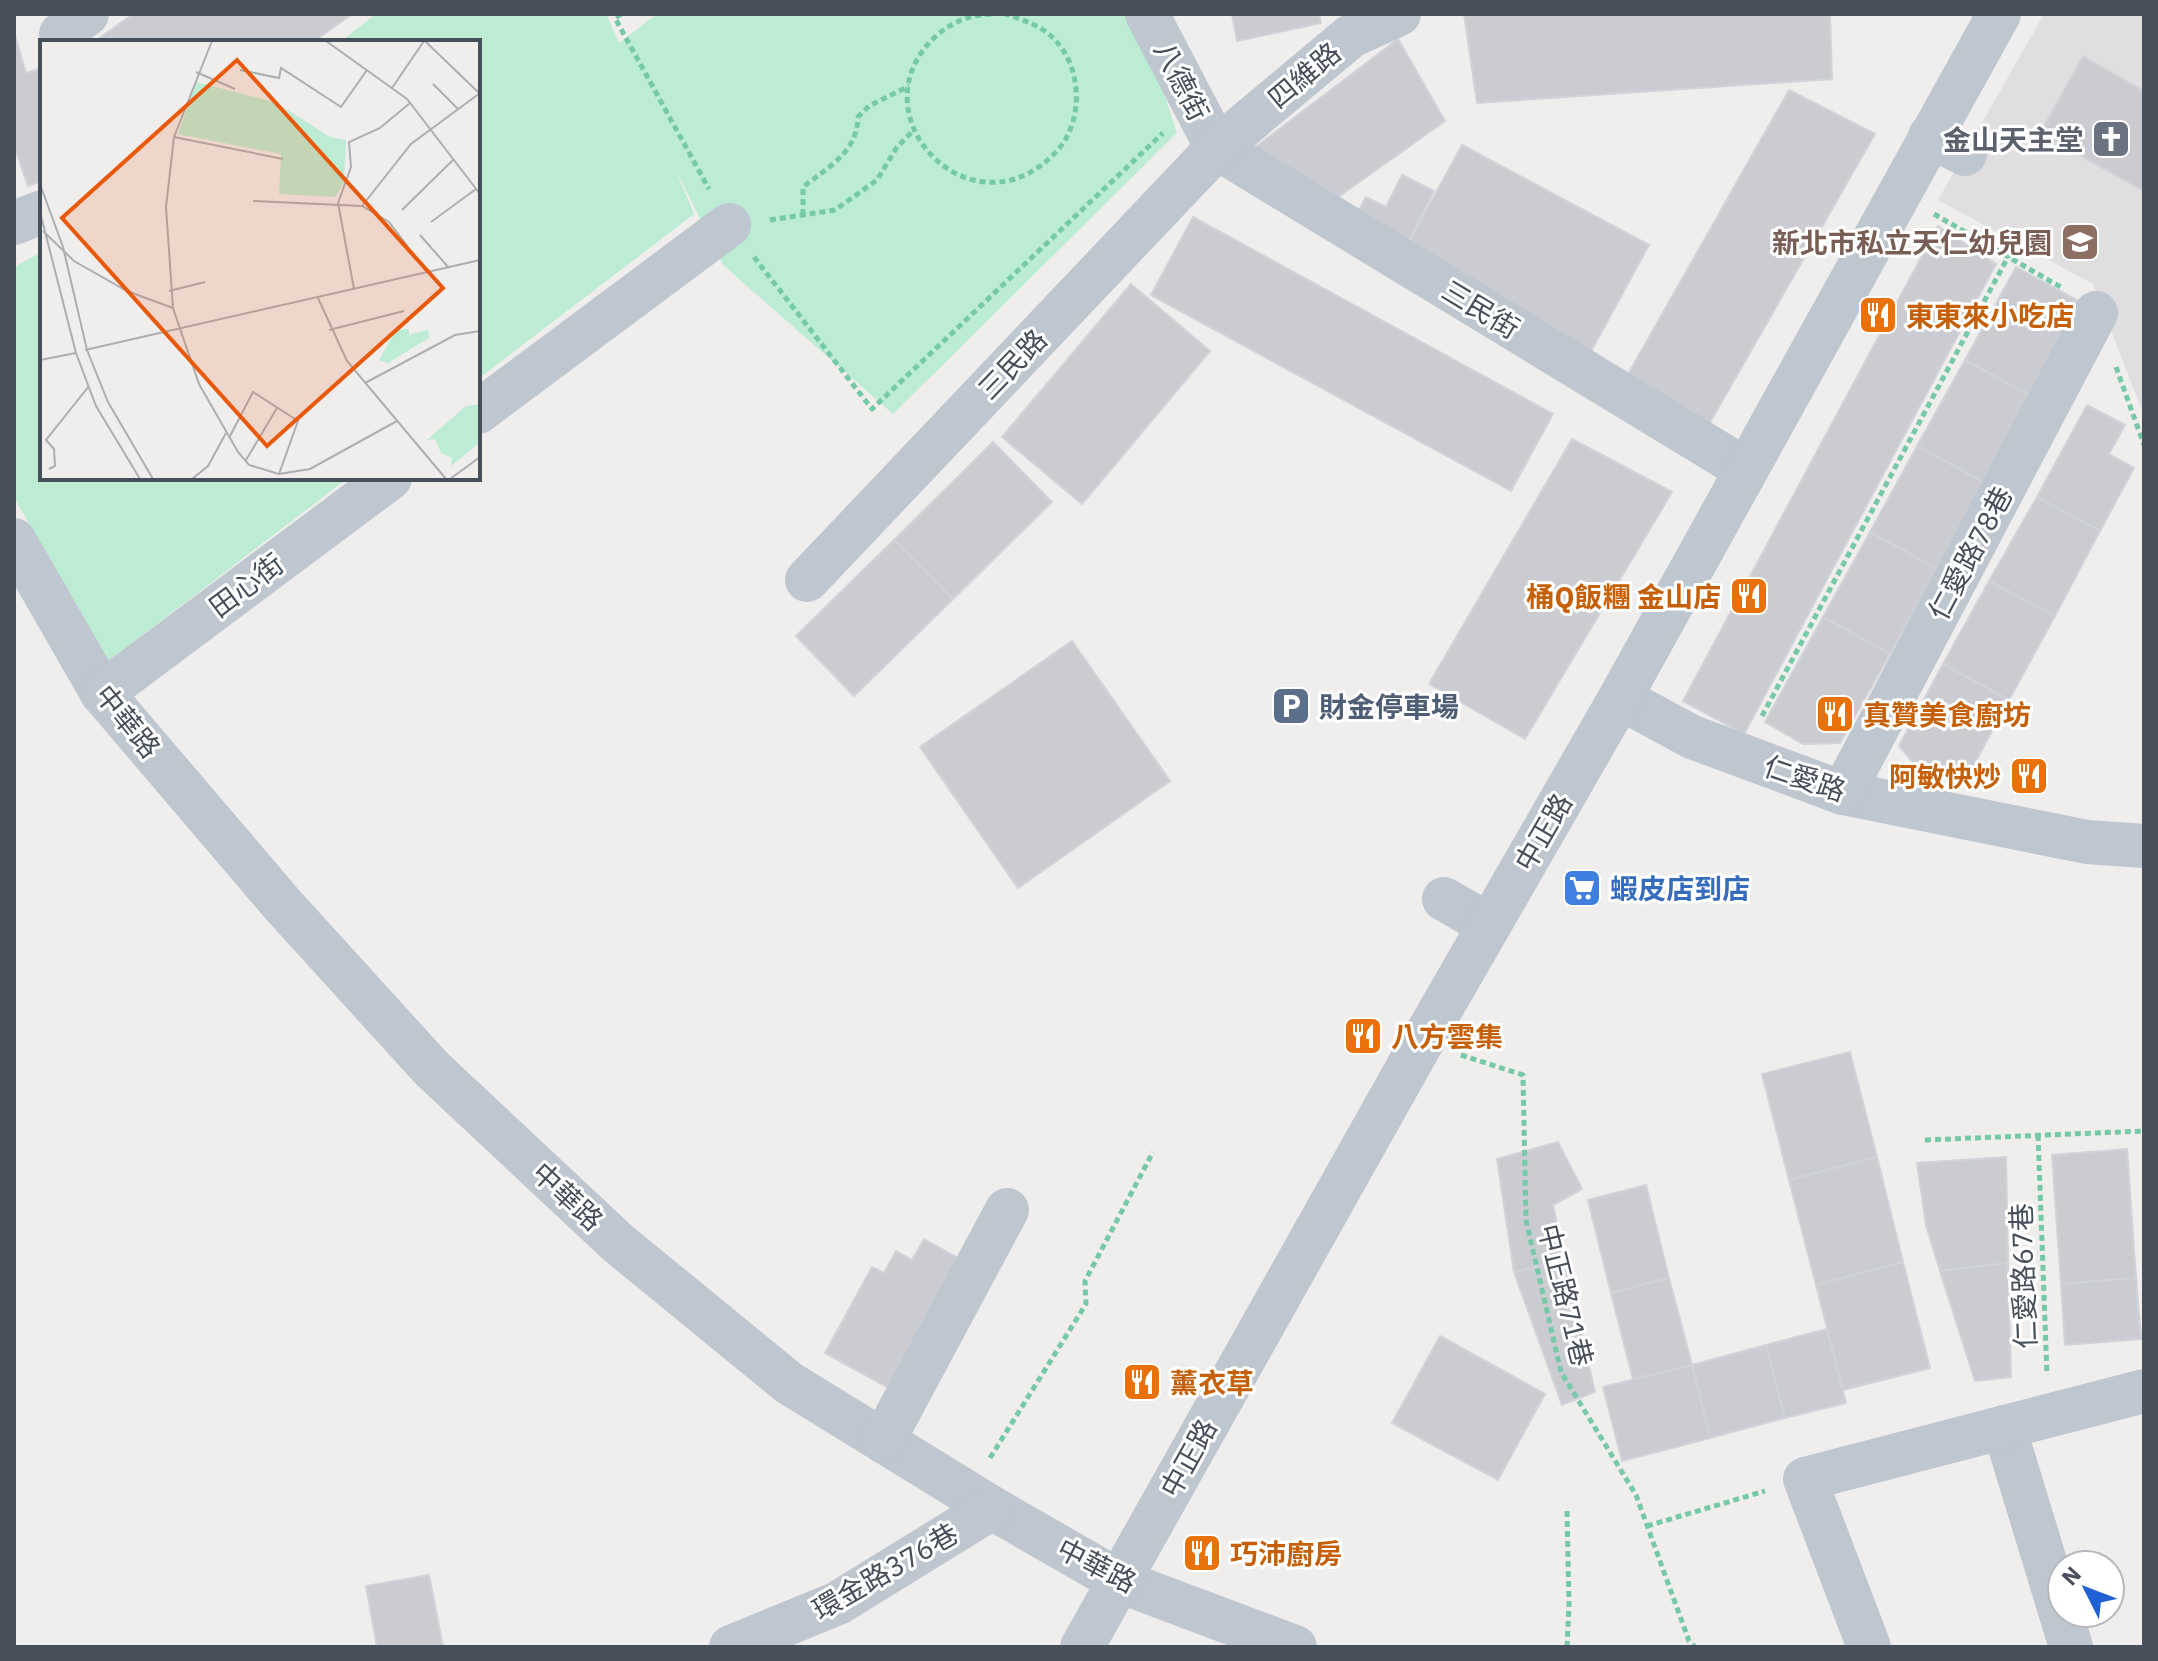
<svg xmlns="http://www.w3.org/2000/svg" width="2158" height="1661" viewBox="0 0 2158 1661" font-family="'IBM Plex Sans','Noto Sans TC',sans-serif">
	<rect width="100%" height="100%" fill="#f0eded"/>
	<path fill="#e1dedf" d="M2044,14H2144V416L2093,284L1938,200Z"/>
	<g fill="#bcecd3">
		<path d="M376,14H606L619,43L657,14H1135L1139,17L1177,133L893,414L723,265L675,168L694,214L478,379V42H340Z"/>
		<path d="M42,252V478H348L107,662L14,497V267Z"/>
	</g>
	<g fill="#caccd2" stroke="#d1d3d9" stroke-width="2">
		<path d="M133,14H352L313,42H94Z"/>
		<path d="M1232,14H1319L1321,23L1237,41Z"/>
		<path d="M1464,14H1830L1832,79L1477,103Z"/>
		<path d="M14,32L26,73L42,68V181L28,186L14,145Z"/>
		<path d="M1398,39L1445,121L1303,222L1245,155Z"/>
		<path d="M2083,56L2144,91V191L2040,133Z"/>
		<path d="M1789,90L1875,134L1704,433L1622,385Z"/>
		<path d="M1462,145L1649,245L1588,357L1401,257Z"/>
		<path d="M1402,175L1434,191L1394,271L1341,245L1366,197L1386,207Z"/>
		<path d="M1193,217L1553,414L1511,491L1151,295Z"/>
		<path d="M1938,226L1996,264L1744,734L1683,701Z"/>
		<path d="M2016,267L2084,304L2032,397L1965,360Z"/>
		<path d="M1131,284L1210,351L1082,504L1002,437Z"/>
		<path d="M1965,360L2032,397L1985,483L1917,446Z"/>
		<path d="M2087,405L2125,425L2109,454L2134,468L2100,531L2037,497Z"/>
		<path d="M1572,439L1672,492L1525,739L1429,684Z"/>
		<path d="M993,442L1052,502L953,599L894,540Z"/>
		<path d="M1917,446L1985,483L1937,569L1870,532Z"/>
		<path d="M2037,497L2100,531L2055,616L1989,581Z"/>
		<path d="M1870,532L1937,569L1890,654L1823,617Z"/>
		<path d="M894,540L953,599L854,696L796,636Z"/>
		<path d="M1989,581L2055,616L2009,700L1943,664Z"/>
		<path d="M1823,617L1890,654L1840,743L1803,744L1765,722Z"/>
		<path d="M1072,641L1170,781L1018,888L920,747Z"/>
		<path d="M1943,664L2009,700L1964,783L1919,770L1899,746Z"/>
		<path d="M1850,1052L1877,1157L1789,1180L1762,1074Z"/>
		<path d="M1558,1142L1582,1189L1553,1205L1565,1261L1514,1272L1497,1159Z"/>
		<path d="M2127,1149L2136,1278L2061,1284L2052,1155Z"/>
		<path d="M1877,1157L1903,1262L1816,1285L1789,1180Z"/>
		<path d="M2006,1157L2008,1263L1940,1271L1926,1225L1917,1163Z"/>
		<path d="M1646,1185L1669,1278L1611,1293L1588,1200Z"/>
		<path d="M924,1239L963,1261L892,1390L825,1353L872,1267L884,1273L896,1251L912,1260Z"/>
		<path d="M1565,1261L1595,1392L1562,1405L1514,1272Z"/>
		<path d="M1903,1262L1930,1368L1843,1390L1816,1285Z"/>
		<path d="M2008,1263L2011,1377L1975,1381L1940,1271Z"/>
		<path d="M1669,1278L1692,1365L1633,1379L1611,1293Z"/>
		<path d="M2136,1278L2141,1339L2065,1345L2061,1284Z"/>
		<path d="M1827,1329L1846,1403L1785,1418L1766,1345Z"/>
		<path d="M1440,1336L1545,1394L1498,1480L1392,1423Z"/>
		<path d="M1766,1345L1785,1418L1710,1438L1692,1365Z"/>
		<path d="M1692,1365L1710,1438L1622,1461L1603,1387Z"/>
		<path d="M429,1575L443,1647H377L366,1586Z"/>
	</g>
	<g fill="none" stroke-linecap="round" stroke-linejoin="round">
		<g stroke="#76c9a7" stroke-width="5" stroke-dasharray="6 4" stroke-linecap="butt">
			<path d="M621,14L615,18L709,189"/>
			<path d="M991,14C969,15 952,22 936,36C852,113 970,239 1054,154C1084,125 1084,68 1053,38C1040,25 1023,20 1005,14"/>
			<path d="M1934,214L2064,289"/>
			<path d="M803,215V187C828,167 857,153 858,117L869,106L909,86"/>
			<path d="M770,220L835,210L877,180L897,147L914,130"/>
			<path d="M754,257L872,409L1163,133"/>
			<path d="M2116,367L2144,445"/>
			<path d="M1762,716L2009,255"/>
			<path d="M1461,1055L1523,1075L1526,1220L1561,1372L1636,1495L1689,1641L1695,1647"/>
			<path d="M2038,1135L2047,1375"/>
			<path d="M1925,1140L2144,1131"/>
			<path d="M990,1458L1086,1304L1085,1281L1153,1152"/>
			<path d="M1567,1511L1569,1604L1567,1647"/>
			<path d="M1647,1526L1765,1491"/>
		</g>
		<g stroke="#bec6cf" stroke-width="44">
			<path d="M1147,14L1217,148"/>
			<path d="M61,34L87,14"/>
			<path d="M1930,136L1965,154"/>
			<path d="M1217,148L1745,469"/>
			<path d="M14,223L42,212"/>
			<path d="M478,412L729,225"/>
			<path d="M14,540L102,693L282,904L432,1069L618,1243L789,1383L992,1508L1119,1581L1295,1647"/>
			<path d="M807,580L1217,148L1351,36L1399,14"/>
			<path d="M102,693L390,478"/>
			<path d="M1620,698L1692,737L1843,793L2087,842L2144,846"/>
			<path d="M1843,793L2096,313"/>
			<path d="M1444,899L1489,925"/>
			<path d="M2004,1427L2071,1647"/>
			<path d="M883,1441L1007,1210"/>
			<path d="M731,1647L838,1603L992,1508"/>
			<path d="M1082,1647L1422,1042L1620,698L1999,14"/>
			<path d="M1869,1647L1805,1479L2144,1391"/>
		</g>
	</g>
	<defs>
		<symbol id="church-square" viewBox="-11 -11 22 22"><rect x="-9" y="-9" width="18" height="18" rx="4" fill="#6b7280" stroke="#fff"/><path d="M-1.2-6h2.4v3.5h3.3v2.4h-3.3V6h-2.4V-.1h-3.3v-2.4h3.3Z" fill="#fff"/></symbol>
		<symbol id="school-square" viewBox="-11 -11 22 22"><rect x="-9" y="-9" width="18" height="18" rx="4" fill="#8d6e63" stroke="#fff"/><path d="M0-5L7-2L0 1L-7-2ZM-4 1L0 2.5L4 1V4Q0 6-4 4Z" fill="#fff"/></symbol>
		<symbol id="restaurant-square" viewBox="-11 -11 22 22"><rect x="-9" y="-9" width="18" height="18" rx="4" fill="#e8710a" stroke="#fff"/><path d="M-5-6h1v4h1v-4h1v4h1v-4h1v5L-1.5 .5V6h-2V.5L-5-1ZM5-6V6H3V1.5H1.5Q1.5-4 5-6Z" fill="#fff"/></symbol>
		<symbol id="parking-square" viewBox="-11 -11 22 22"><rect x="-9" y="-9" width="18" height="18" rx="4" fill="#5c6f8a" stroke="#fff"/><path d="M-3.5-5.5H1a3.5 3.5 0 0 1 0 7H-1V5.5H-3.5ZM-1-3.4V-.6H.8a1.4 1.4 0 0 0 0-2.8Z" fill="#fff"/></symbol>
		<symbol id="supermarket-square" viewBox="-11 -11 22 22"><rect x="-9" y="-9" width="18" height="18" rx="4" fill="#3f7fe0" stroke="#fff"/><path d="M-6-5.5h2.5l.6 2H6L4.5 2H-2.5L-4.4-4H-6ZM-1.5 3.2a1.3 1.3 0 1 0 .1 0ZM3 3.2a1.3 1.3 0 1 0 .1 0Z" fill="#fff"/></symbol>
	</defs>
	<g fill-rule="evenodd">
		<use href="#church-square" x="2089" y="117" width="44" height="44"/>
		<use href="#school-square" x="2058" y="220" width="44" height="44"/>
		<use href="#restaurant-square" x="1856" y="293" width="44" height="44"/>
		<use href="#restaurant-square" x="1727" y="574" width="44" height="44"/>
		<use href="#parking-square" x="1269" y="684" width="44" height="44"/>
		<use href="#restaurant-square" x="1813" y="692" width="44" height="44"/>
		<use href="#restaurant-square" x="2007" y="754" width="44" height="44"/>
		<use href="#supermarket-square" x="1560" y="866" width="44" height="44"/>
		<use href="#restaurant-square" x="1341" y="1014" width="44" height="44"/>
		<use href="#restaurant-square" x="1120" y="1360" width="44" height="44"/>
		<use href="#restaurant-square" x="1180" y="1531" width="44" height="44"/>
	</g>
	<g text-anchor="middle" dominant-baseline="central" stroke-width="6" stroke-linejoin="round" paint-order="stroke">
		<g font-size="28" fill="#464f5a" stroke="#fff">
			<text transform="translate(1304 75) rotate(-40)">四維路</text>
			<text transform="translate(1182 81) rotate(63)">八德街</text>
			<text transform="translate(1481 309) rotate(31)">三民街</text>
			<text transform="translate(1012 364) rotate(-46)">三民路</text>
			<text transform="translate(1970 553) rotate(-62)">仁愛路78巷</text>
			<text transform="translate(246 585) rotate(-37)">田心街</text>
			<text transform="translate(128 721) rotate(51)">中華路</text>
			<text transform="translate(1805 778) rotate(19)">仁愛路</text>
			<text transform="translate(1543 832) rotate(-60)">中正路</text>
			<text transform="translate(568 1196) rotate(43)">中華路</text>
			<text transform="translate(2023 1276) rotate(-92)">仁愛路67巷</text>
			<text transform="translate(1566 1295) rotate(76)">中正路71巷</text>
			<text transform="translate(1188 1458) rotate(-61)">中正路</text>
			<text transform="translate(1097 1565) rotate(27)">中華路</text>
			<text transform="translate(885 1571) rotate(-30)">環金路376巷</text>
		</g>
		<g font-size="28" font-weight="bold" fill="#5b616d" stroke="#fff" text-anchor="end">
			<text x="2083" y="139">金山天主堂</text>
		</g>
		<g font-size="28" font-weight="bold" fill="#785e54" stroke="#fff" text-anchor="end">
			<text x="2052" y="242">新北市私立天仁幼兒園</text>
		</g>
		<g font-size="28" font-weight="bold" fill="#c56008" stroke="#fff" text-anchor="start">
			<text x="1906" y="315">東東來小吃店</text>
			<text x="1721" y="596" text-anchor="end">桶Q飯糰 金山店</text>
			<text x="1863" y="714">真贊美食廚坊</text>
			<text x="2001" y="776" text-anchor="end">阿敏快炒</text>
			<text x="1391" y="1036">八方雲集</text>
			<text x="1170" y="1382">薰衣草</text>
			<text x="1230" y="1553">巧沛廚房</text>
		</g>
		<g font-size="28" font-weight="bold" fill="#4e5e75" stroke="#fff" text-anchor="start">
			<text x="1319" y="706">財金停車場</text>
		</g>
		<g font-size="28" font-weight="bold" fill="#366cbe" stroke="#fff" text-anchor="start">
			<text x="1610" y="888">蝦皮店到店</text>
		</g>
	</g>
	<g transform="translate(40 40)">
		<rect width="440" height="440" fill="#f0eded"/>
		<path d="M156,42L235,62L290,97L306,100L304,142L295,157L239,154L241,114L138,94ZM368,289L371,299V294L388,290L389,298L348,323L339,320L356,290ZM440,364V402L411,426L412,418L401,413L395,399L387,400L426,366Z" fill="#bcecd3"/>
		<path fill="none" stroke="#acaeb2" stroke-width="2" d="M172,1L134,97L126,167L133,268L159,344L198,412L209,425L239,434L270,429L357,381M286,1L367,59L440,154M385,1L439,53M200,30L239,38L241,28L301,67L327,30M156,32L195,49M393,44L418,69M352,48L384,1M134,97L243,119M0,144L23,207L47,310L68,362L113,439M213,161L322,166L349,182L387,232M298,163L311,127L309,102L340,88L370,63M298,163L314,249M322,166L371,104L440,53M362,170L414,119M0,172L36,313L56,366L100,439M391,182L436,149M3,191L34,221L87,251L133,268M380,195L409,228M129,251L165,242M278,258L307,321L406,439M289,290L364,271M45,310L440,220M0,320L36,313M325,343L415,295L440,291M189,398L213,352L258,381L239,434M206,420L237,368M9,429L15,426L14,409L6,400L49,346M152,439L168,426L186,393M410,439L440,417"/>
		<path fill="#e8590c" fill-opacity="0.15" stroke="#e8590c" stroke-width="4" d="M197,20L403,248L227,406L22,178Z"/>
		<rect width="440" height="440" fill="none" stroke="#464f5a" stroke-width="4"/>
	</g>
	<rect width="2158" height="1661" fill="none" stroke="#464f5a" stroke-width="32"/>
	<g transform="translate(2086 1589) rotate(312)"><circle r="38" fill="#ffffff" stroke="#b5b9bd" stroke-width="2"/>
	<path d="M0-6L14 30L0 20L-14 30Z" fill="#2060d7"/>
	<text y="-12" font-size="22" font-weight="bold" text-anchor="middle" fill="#464f5a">N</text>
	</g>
</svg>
